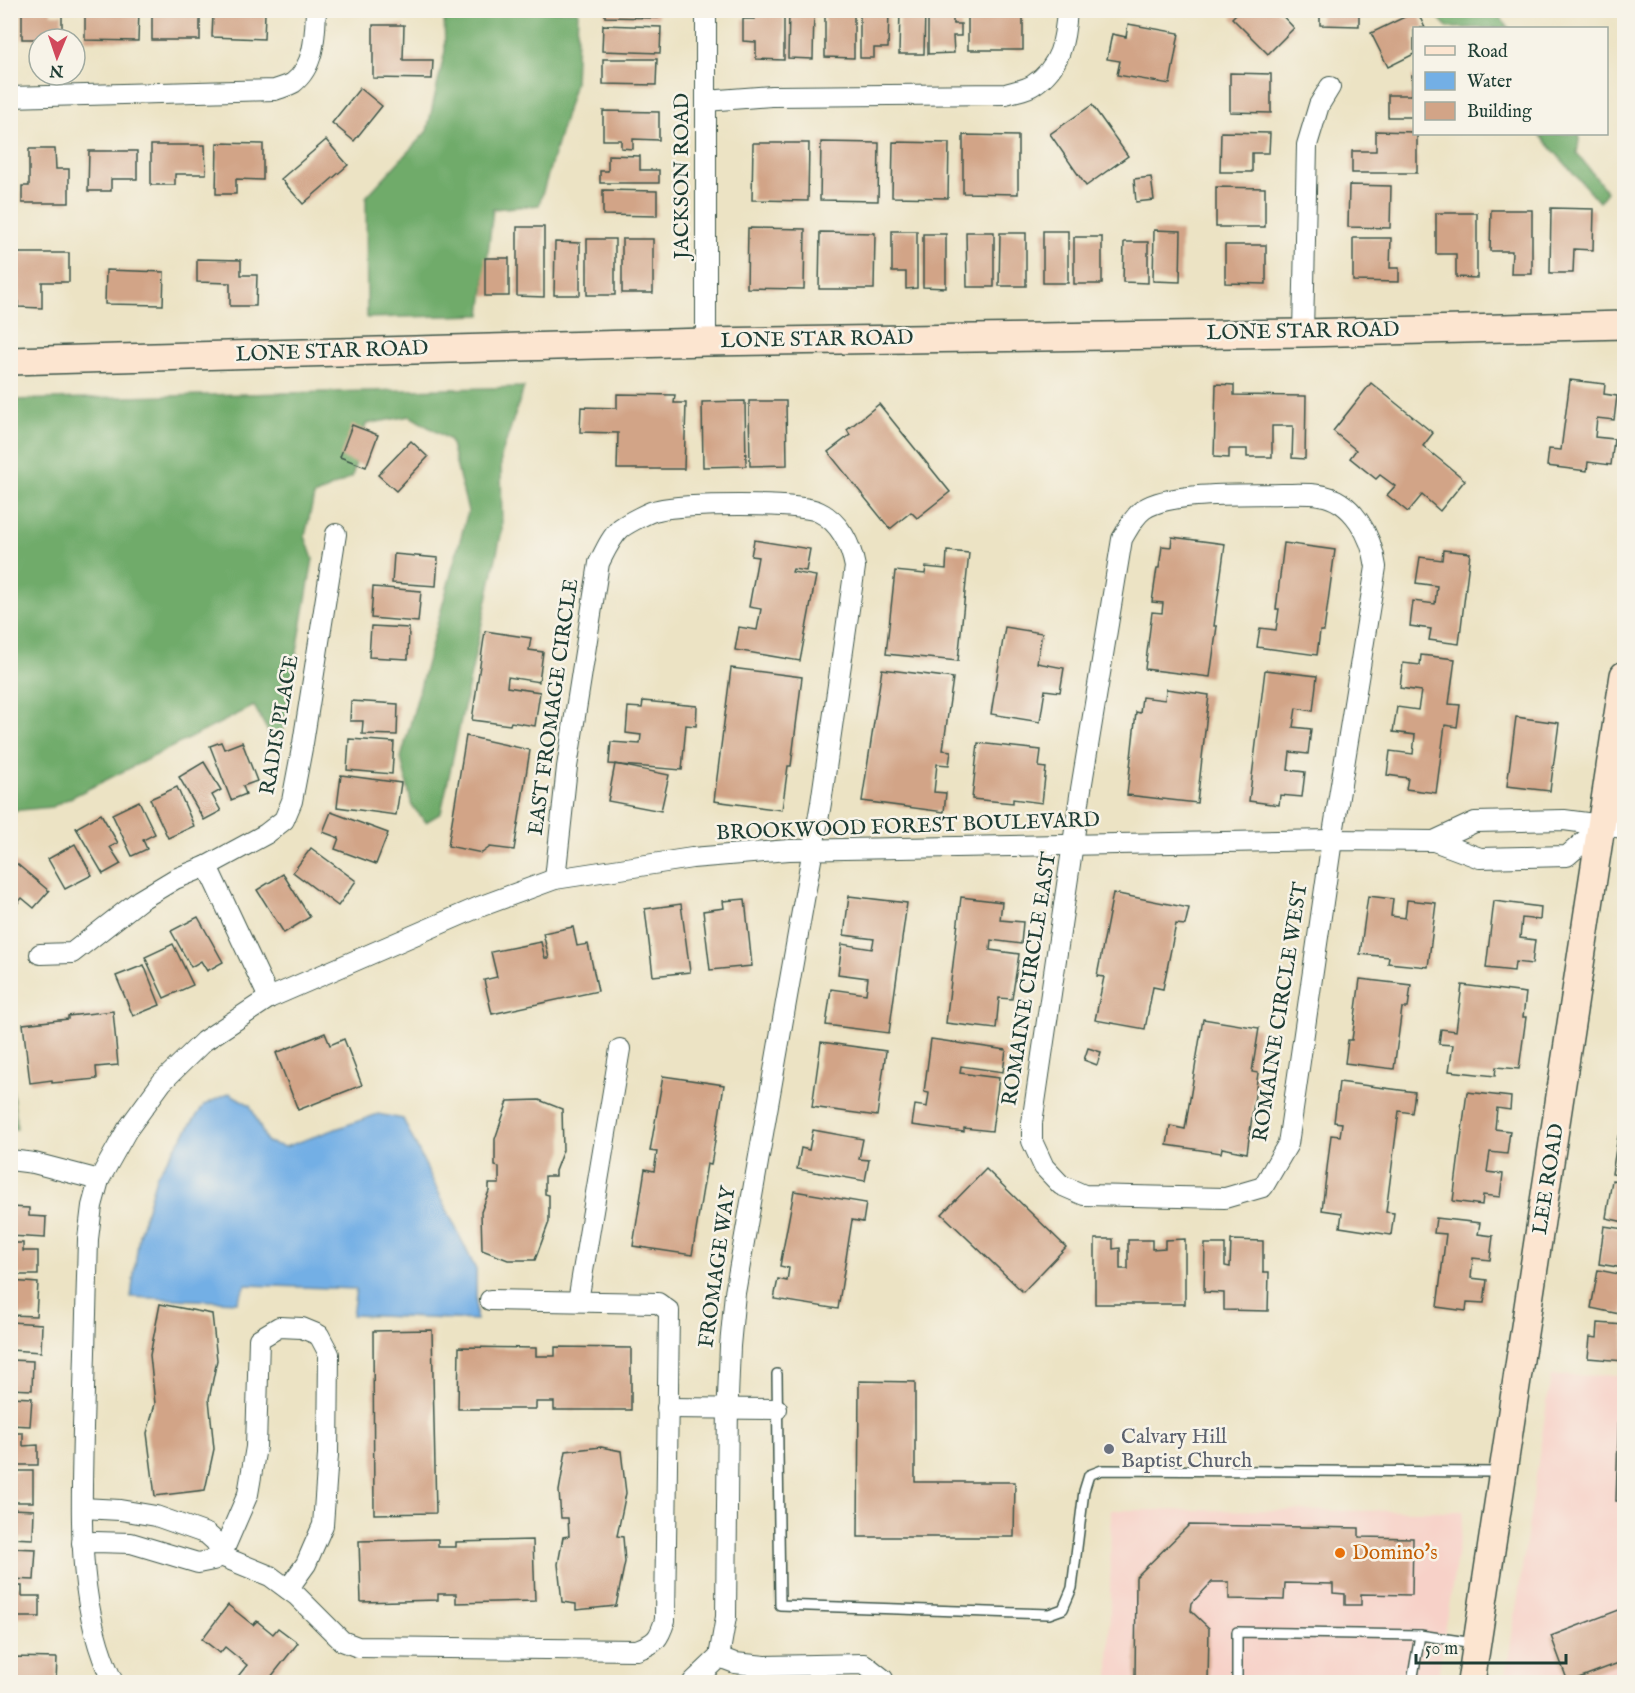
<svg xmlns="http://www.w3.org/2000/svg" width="1635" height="1693" viewBox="0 0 1635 1693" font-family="'IM FELL English',serif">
	<rect width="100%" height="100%" fill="#f7f3e8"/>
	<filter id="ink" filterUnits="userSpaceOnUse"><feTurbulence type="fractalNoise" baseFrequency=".0167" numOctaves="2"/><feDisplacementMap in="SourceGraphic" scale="12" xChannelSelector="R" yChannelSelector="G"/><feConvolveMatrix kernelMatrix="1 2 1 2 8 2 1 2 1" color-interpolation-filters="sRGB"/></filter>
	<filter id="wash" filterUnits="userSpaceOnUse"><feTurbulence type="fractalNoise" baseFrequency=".008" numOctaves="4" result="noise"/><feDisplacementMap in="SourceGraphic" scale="24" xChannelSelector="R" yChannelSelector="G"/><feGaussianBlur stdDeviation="1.35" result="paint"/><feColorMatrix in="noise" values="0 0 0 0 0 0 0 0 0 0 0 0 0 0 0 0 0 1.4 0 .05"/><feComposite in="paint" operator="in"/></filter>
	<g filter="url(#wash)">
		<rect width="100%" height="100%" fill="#ece3c4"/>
		<g fill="#f7d1c8">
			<path d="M1624,1375V1682H1505L1551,1376Z"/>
			<path d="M1111,1510L1464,1511L1437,1682H1109Z"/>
		</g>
		<g fill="#6fab6b" stroke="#477450" stroke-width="1.5">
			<path d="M444,11H578L575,83L539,205L493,209L481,315L367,318L366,197L427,131L445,51Z"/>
			<path d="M1432,11H1494L1509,28H1448Z"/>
			<path d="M1539,134H1580L1577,153L1607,192L1599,202Z"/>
			<path d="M524,387L501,457L502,530L441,813L426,822L412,806L401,758L468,511L450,440L410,416L366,424L352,477L314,496L305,536L313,559L282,738L276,746L254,706L52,807L11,811L10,400Z"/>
			<path d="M10,1077H11L17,1129H11Z"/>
		</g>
		<path fill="#73afe5" stroke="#49768c" stroke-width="1.5" d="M229,1093L250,1105L267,1142L285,1147L378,1114L403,1119L476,1270V1320L352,1315L356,1289L246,1285L237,1302L131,1297L139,1235L157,1174L204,1105Z"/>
		<g id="blocks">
			<g fill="#d2a487">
				<path d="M22,10H51V14H62V39H22Z"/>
				<path d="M85,10H139L138,41L85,40Z"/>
				<path d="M225,10H261V13H265L264,39L212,37L213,15H225Z"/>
				<path d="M605,10H658V18L605,17Z"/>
				<path d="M755,10H784V60L756,59V42L743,41V19H755Z"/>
				<path d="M789,10H814L813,59L788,58Z"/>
				<path d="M825,10H854V58L825,57Z"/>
				<path d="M860,10H889L888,48H874V58H860Z"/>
				<path d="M900,10H925L924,54H899Z"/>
				<path d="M928,10H953V24H961V36H953L954,53L928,54Z"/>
				<rect x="968" y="10" width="55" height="40"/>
				<path d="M1240,10H1277L1294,28L1268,54L1232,18Z"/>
				<path d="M1320,10H1359V26L1320,25Z"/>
				<path d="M1417,11L1425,28H1414V54L1388,67L1371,33Z"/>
				<path d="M152,13L200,14V40H152Z"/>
				<path d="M1128,24L1179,33L1170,84L1117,75L1120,61L1107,59L1112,34L1126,37Z"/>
				<path d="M373,25H404L403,60H433L432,79L373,78Z"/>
				<path d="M603,25L661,27L660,53L602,51Z"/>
				<path d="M603,59H657L656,85L603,84Z"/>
				<path d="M1230,73L1271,74V113L1230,112Z"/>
				<path d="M1412,75L1414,76V117H1388V95H1412Z"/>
				<path d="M360,88L382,106L354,141L332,123Z"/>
				<path d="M1092,105L1128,156L1086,186L1050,134Z"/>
				<path d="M603,111L659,112V140L633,139V149L621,148V140H603Z"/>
				<path d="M1376,131L1414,132V134H1417V173H1352V151H1376Z"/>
				<path d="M1221,132L1270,133L1269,153H1252V172H1220Z"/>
				<path d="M963,135L1018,136V194L963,193Z"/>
				<path d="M326,140L348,165L303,204L281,179Z"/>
				<path d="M821,142L879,143L878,201L820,200Z"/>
				<path d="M893,142L949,143L948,198L892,197Z"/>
				<path d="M217,143L263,144V180L236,179V194H216Z"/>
				<path d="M753,143H809L808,201L752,200Z"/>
				<path d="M151,145H205L206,174H175V185H151Z"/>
				<path d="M29,149H55L56,169H69V203H22V186H29Z"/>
				<path d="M89,151H137V179H111V191H88Z"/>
				<path d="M608,155L640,156V170H659V183H600V171H608Z"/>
				<path d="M1151,177L1154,200L1136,202L1134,179Z"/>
				<path d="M1349,185L1391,186L1390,228L1348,227Z"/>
				<path d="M1216,187L1265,188V227H1216Z"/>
				<path d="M603,190L657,191V216L603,215Z"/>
				<path d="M1551,208L1594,209L1593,250L1574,249L1573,273H1550Z"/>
				<path d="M1491,210H1532V274H1511L1512,251H1490Z"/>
				<path d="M1436,213H1477V278L1456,277V254H1436Z"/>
				<path d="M517,227H544V297L517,296Z"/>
				<path d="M748,228L805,229L804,289L747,288Z"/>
				<path d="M1154,230L1181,231L1180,282L1153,281Z"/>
				<path d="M892,231H917V288L906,289V272H892Z"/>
				<rect x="1043" y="231" width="25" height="52"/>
				<path d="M820,232L875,233L874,289H819Z"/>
				<path d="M966,232H994V287H967Z"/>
				<path d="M1000,233H1026V286H999Z"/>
				<path d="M923,234H946V288L923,287Z"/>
				<rect x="1074" y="237" width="28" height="47"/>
				<path d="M1353,238H1391L1390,268H1399V282L1353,281Z"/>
				<rect x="587" y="239" width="28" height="56"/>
				<rect x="622" y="239" width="31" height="54"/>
				<path d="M555,242L580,243V295H554Z"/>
				<path d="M1124,242H1148V283L1123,282Z"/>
				<path d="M1225,245H1266V284L1225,283Z"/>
				<path d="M18,253H69V282H42V308L18,307Z"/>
				<rect x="485" y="258" width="24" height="38"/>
				<path d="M197,259L241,260V275H257L256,306H230V283L197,282Z"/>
				<path d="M106,270L164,272L163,305L105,304Z"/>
				<path d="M1570,380L1605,384L1604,394L1617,396L1614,420L1597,418L1595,437L1614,439L1611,465L1588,462L1587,471L1547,466L1549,449L1561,450Z"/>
				<path d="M1371,383L1433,433L1423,446L1465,480L1440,511L1422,495L1408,512L1387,495L1395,486L1380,475L1376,479L1350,458L1356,450L1333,431Z"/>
				<path d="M1216,384L1234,385V395L1306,396L1305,459L1292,458L1293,426H1272V457H1247V449H1229V458L1214,457Z"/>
				<path d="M617,394L675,395L674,403H686L684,469H617L618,433L580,432L581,407L617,408Z"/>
				<path d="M745,401L746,466L703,467L702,402Z"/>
				<path d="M749,401H786L787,465L750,466Z"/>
				<path d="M879,404L950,492L917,518L911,512L890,529L828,452L850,435L847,430Z"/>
				<path d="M352,425L378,435L366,467L340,457Z"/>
				<path d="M411,441L428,457L396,491L378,475Z"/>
				<path d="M1172,537L1225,544L1214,626H1217L1210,677L1145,669L1152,612L1162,613L1163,603L1152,602L1157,568H1159L1162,546L1171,547Z"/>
				<path d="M754,540L810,549L806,571L793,569L792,572L816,576L800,661L735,650L739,627L757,630L761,609L749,607L758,557L751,556Z"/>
				<path d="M1284,543L1335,550L1324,631H1320L1317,655L1257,647L1260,628L1276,630L1279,609H1276Z"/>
				<path d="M1443,550L1470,553L1459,644L1429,640L1431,629L1410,626L1413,601L1435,604L1437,586L1416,583L1420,557L1442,560Z"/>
				<path d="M947,551L969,553L958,661L886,654L895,571L925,574L926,567L946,569Z"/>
				<path d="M394,554L438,558L436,586L392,583Z"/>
				<path d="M373,587L421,591L418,622L371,618Z"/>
				<path d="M371,626L409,628L408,659L369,657Z"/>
				<path d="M1005,627L1042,633L1037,663L1064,668L1060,692L1045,690L1040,722L991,714Z"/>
				<path d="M485,631L531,638L529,650L543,652L539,682L508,677L507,687L540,692L535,726L511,722L510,725L472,720Z"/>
				<path d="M1421,655L1455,659L1449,704L1460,705L1457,727L1445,725L1436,793L1406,789L1408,778L1387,775L1390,751L1413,754L1415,735L1393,732L1397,707L1418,710L1421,691L1400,688L1403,663L1420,665Z"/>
				<path d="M731,668L802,677L791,766H788L782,810L714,801Z"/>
				<path d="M882,669L953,678L943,750L951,751L949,765L937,764L934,792L946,793L944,812L862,801Z"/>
				<path d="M1265,670L1317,676L1313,711L1296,708L1293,727L1311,729L1308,754L1290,752L1288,770L1305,772L1302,797L1280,795L1279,805L1249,801Z"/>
				<path d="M1166,689L1209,695L1197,803L1127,795L1136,712L1140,713L1142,697L1165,700Z"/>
				<path d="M351,701L398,704L397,735L362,734L363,721H350Z"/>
				<path d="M643,701L697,706L696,726L686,725L682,770L609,764L611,742L640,744L641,735L626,733L628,707L642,708Z"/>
				<path d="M1516,717L1559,723L1550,791L1507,786Z"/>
				<path d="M466,736L530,750L514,850L490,847L482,853L448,846Z"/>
				<path d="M349,739L394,742L392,774L347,770Z"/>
				<path d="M221,742L224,749L242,742L257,781L243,786L246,794L231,800L210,746Z"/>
				<path d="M978,743L1041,750L1039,767L1046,768L1042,803L1013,799V803L972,799Z"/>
				<path d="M204,762L221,790L212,795L221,811L204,820L179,777Z"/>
				<path d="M615,764L669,775L661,811L608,801Z"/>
				<path d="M341,775L401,783L396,815L337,807Z"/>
				<path d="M177,787L194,826L168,838L150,799Z"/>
				<path d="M139,801L155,834L143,840L147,849L132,856L112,814Z"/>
				<path d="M331,812L388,833L376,864L335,849L339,838L323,832Z"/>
				<path d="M101,814L118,843L110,847L121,864L103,874L76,828Z"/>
				<path d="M75,844L92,875L65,889L48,859Z"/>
				<path d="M311,848L356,881L338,906L293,872Z"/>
				<path d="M10,858L49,891L34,908L22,898L10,912Z"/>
				<path d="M283,874L310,917L284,933L257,890Z"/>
				<path d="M1113,893L1189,908L1185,925L1176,924L1163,989L1153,987L1145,1029L1095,1020L1104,977L1097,976Z"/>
				<path d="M849,896L907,903L889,1033L826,1025L831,989L866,994L868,978L838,974L842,944L872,949L874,939L844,935Z"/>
				<path d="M1368,896L1393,899L1391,916L1405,918L1407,900L1436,903L1428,967L1388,963L1389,957L1360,954Z"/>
				<path d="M961,897L1002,902L1000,920L1023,922L1021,944L991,940L990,950L1019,954L1012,999L999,998L996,1029L946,1023Z"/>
				<path d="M745,899L752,966L710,970L703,911L724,908L723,901Z"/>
				<path d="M1494,901L1541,907L1540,920L1522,918L1520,938L1535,940L1532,964L1515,962L1514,971L1486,968Z"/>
				<path d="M681,904L690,972L653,976L645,909Z"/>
				<path d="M198,917L223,962L207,971L201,961L191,967L171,931Z"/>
				<path d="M573,927L577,946L588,944L598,991L492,1014L484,980L497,977L491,952L541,942L545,958H549L543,933Z"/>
				<path d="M173,944L193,985L164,998L145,957Z"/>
				<path d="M144,965L160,1005L133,1016L116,976Z"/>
				<path d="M1360,979L1411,985L1408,1008H1402L1394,1069L1345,1063L1348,1040H1352Z"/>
				<path d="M1462,985L1526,993L1523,1017H1526L1519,1069L1496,1067L1495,1076L1449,1071L1453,1045L1439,1044L1441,1029L1456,1031Z"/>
				<path d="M113,1011L118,1065L96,1067L97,1079L52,1083V1080L30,1083L23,1024L68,1019V1016Z"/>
				<path d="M1203,1019L1259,1028L1252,1072L1258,1073L1247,1153L1222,1148L1221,1153L1167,1145L1170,1126L1185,1129Z"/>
				<path d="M325,1033L330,1045L344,1039L362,1085L298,1110L276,1053Z"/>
				<path d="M931,1039L1006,1050L1003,1072L961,1066L960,1073L999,1078L992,1131L964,1128V1132L912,1125L915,1105L927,1107L929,1093L924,1092Z"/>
				<path d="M821,1042L886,1051L877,1116L812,1107Z"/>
				<path d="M1088,1048L1101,1052L1097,1065L1084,1060Z"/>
				<path d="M663,1076L724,1085L711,1165L707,1164L692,1255L633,1246L645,1169L654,1171L657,1152L650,1151Z"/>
				<path d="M1339,1082L1415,1092L1412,1113L1399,1111L1386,1212L1394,1213L1391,1235L1340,1227L1342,1213L1322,1210L1331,1135L1340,1136L1342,1123L1334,1122Z"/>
				<path d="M1467,1092L1511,1097L1510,1110L1497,1108L1495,1129L1510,1131L1507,1154L1490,1152L1487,1172L1503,1174L1500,1197L1483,1195L1482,1205L1453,1201Z"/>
				<path d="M539,1100L562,1109L563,1150L555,1171V1176H545V1194L549,1195V1222L535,1260H508L482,1250L481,1212L489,1191V1184H499V1167L495,1166V1139L508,1101Z"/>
				<path d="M813,1130L863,1139L859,1159L869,1160L865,1181L797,1169L801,1148L809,1150Z"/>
				<path d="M1618,1136L1624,1137V1176L1612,1174Z"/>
				<path d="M986,1169L1066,1247L1023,1292L942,1214Z"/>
				<path d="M1612,1180L1624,1182V1222L1606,1218Z"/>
				<path d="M794,1191L866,1203L863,1222L852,1220L838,1309L774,1299L778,1279L787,1281L789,1268L780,1266Z"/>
				<path d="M10,1207L29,1208V1216L46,1217L45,1238L10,1236Z"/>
				<path d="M1436,1218L1480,1223L1478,1234L1493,1236L1490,1260L1473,1258L1471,1278L1487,1280L1484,1303L1467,1302L1466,1311L1437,1307L1446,1234L1434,1233Z"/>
				<path d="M1604,1226L1624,1229V1268L1599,1264Z"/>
				<path d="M1095,1239H1113V1249L1120,1248V1269H1128V1240H1152V1249L1165,1248V1240L1185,1239V1304H1095Z"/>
				<path d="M1231,1240L1263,1241V1272H1269L1268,1311L1224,1310V1293L1204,1292L1205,1244H1225V1266L1230,1267Z"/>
				<path d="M10,1243H23V1251H38V1275H10Z"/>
				<path d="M1598,1270L1624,1275V1315L1591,1308Z"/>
				<path d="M10,1281L38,1283L36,1316L10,1315Z"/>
				<path d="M160,1304L212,1314L217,1360L209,1399L214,1449L205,1490L155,1496L147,1433L155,1404L150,1355Z"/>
				<path d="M10,1322L42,1324L41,1352L10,1350Z"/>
				<path d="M1598,1323L1624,1325V1361L1588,1358L1590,1337L1597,1338Z"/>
				<path d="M432,1330L436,1513L374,1514L373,1331Z"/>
				<path d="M459,1347L536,1348V1356H555V1347L631,1348V1410H554V1402H536V1409H458Z"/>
				<path d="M10,1360L33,1361L32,1390L10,1389Z"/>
				<path d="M859,1381L915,1382V1482H1015L1014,1537H858Z"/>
				<path d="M10,1397L32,1398L30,1426L10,1425Z"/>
				<path d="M1619,1406H1624V1501H1616Z"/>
				<path d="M10,1433H23V1446L38,1445V1465H10Z"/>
				<path d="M601,1447L621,1451L626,1493L617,1536L623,1537L625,1562L616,1606L576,1610V1604L562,1602L558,1564L563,1537L569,1536L568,1518H561L559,1491L566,1451Z"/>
				<rect x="10" y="1471" width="23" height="31"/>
				<path d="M10,1509L34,1510L33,1539L10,1538Z"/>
				<path d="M1189,1525L1359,1528V1537L1413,1538L1412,1595L1361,1594V1605H1345V1594L1333,1593V1584L1285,1583L1284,1600L1229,1599V1582H1212L1192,1603L1191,1611L1209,1628L1208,1682H1135L1136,1577Z"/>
				<path d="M438,1539V1547H456V1542L533,1540L535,1601L456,1603V1594H438V1600L361,1602L359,1541Z"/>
				<path d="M10,1548L36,1549L34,1580L10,1579Z"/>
				<path d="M10,1586H22V1596H40V1617H10Z"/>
				<path d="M228,1605L253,1625L257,1621L273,1634L278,1628L298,1643L267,1682H238L235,1680L247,1665L225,1647L220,1653L202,1639Z"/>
				<path d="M1624,1608V1661L1568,1682L1551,1636Z"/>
				<path d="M10,1657L57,1658L56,1682H10Z"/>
			</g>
		</g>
	</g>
	<g filter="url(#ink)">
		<use href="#blocks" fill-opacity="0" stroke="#3e564a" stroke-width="1.5"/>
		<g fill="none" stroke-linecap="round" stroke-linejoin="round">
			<defs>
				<g id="lane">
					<path d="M777,1374L780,1605L1049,1614L1063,1609L1072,1588L1084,1491L1089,1475L1102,1470L1501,1472"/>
					<path d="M1237,1682V1632L1420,1635L1474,1643"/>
					<path d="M1412,1682L1420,1635"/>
				</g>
				<g id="street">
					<path d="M10,97L275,90C280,88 288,86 293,83C315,66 315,35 316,10"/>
					<path d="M706,101L772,96L1006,94C1014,91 1026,90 1033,85C1061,67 1065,40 1067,10"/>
					<path d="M1303,333L1307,145L1319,105L1330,87"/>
					<path d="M706,342V10"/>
					<path d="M1282,494C1294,494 1307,493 1319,495C1353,499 1372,537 1376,567L1332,840L1288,1144L1263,1187L1225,1198L1084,1195L1061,1185L1044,1167L1032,1141V1123L1081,789L1122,539C1128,529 1134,516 1144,509C1172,491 1247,495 1282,494Z"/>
					<path d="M1434,841L1475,822L1564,820L1624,828"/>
					<path d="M207,866L269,998"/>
					<path d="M555,879L567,767L599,563C605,551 611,537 621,528C628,523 650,511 658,510C682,504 799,502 819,512C840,522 851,545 855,567L821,803L735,1293L730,1346L728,1397L726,1617L719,1657L693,1682"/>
					<path d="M40,954L72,953L140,900L175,879L207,866L266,834L284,820L292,801L303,743L336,534"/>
					<path d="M10,1160L34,1163L99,1180"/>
					<path d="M578,1301L620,1049"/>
					<path d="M667,1408L777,1409"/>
					<path d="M82,1508L120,1510L156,1516L207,1534L216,1542L221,1556L270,1576L297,1596L342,1641L358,1647L637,1650C656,1643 659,1639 665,1620L669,1311L658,1303L490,1300"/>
					<path d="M82,1543L95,1542L131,1543L198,1563L213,1560L221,1556L248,1494L256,1447L259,1339L279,1327L302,1328L319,1335L329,1354L328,1455L323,1525L306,1564L288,1589"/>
					<path d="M719,1657L735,1663L765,1666L864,1664L883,1679V1682"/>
					<path d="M113,1682C75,1605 82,1510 83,1427C85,1364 86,1302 88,1239L92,1206L99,1180L127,1130L162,1082L204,1041L269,998L479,907L555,879L692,858L789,850L1332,840L1434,841L1480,858L1567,856L1603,825"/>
				</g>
				<g id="secondary">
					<path d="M10,361L706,342L1303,333L1624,325"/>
					<path d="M1471,1682L1624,675"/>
				</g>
			</defs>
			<use href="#lane" stroke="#3e564a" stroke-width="12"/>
			<use href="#street" stroke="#3e564a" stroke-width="22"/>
			<use href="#secondary" stroke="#3e564a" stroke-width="30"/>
			<use href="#lane" stroke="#fff" stroke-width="9"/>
			<use href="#street" stroke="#fff" stroke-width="20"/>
			<use href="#secondary" stroke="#fce5d0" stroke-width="27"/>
		</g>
	</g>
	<circle fill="#6b7280" stroke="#f7f3e8" stroke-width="2" cx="1109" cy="1449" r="6"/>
	<circle fill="#e8710a" stroke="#f7f3e8" stroke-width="2" cx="1340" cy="1553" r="6"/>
	<g text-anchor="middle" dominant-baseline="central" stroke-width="5" stroke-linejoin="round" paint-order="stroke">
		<g font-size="21" fill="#1f3d34" stroke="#f7f3e8">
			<text transform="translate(682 176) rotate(-90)">JACKSON ROAD</text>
			<text transform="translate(1303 332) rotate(-1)">LONE STAR ROAD</text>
			<text transform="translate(817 340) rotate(-1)">LONE STAR ROAD</text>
			<text transform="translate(332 352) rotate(-2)">LONE STAR ROAD</text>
			<text transform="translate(554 707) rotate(-82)">EAST FROMAGE CIRCLE</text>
			<text transform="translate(280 725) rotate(-80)">RADIS PLACE</text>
			<text transform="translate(908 827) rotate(-2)">BROOKWOOD FOREST BOULEVARD</text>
			<text transform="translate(1030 979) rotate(-81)">ROMAINE CIRCLE EAST</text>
			<text transform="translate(1281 1012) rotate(-81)">ROMAINE CIRCLE WEST</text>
			<text transform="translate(1549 1179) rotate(-81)">LEE ROAD</text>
			<text transform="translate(718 1267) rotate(-82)">FROMAGE WAY</text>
		</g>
		<g font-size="21" fill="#5b616d" stroke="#f7f3e8" text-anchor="start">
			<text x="1121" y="1437">Calvary Hill<tspan x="1121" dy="24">Baptist Church</tspan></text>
		</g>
		<g font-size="21" fill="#c56008" stroke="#f7f3e8" text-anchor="start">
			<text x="1352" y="1553">Domino's</text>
		</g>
	</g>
	<rect width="1635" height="1693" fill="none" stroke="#f7f3e8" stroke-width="36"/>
	<rect x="1413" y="27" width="195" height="108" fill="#f7f3e8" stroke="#a1aaa0" stroke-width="1.5"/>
	<rect x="1425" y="46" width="30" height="9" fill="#fce5d0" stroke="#a1aaa0" stroke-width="1.5"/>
	<text x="1467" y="57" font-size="18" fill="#1f3d34">Road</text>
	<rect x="1425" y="72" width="30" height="18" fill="#73afe5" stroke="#a1aaa0" stroke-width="1.5"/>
	<text x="1467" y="87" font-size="18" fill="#1f3d34">Water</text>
	<rect x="1425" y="102" width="30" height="18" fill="#d2a487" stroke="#a1aaa0" stroke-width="1.5"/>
	<text x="1467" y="117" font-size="18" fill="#1f3d34">Building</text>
	<g transform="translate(57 57) rotate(182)"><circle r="28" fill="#f7f3e8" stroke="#a1aaa0" stroke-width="1.5"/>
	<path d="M0-4.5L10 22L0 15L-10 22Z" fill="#d1495b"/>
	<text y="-9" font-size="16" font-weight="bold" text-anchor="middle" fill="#1f3d34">N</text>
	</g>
	<path d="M1416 1654v9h150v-9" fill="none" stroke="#1f3d34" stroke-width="3"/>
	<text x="1425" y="1654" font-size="18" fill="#1f3d34" stroke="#f7f3e8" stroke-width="4.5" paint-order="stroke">50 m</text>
</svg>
